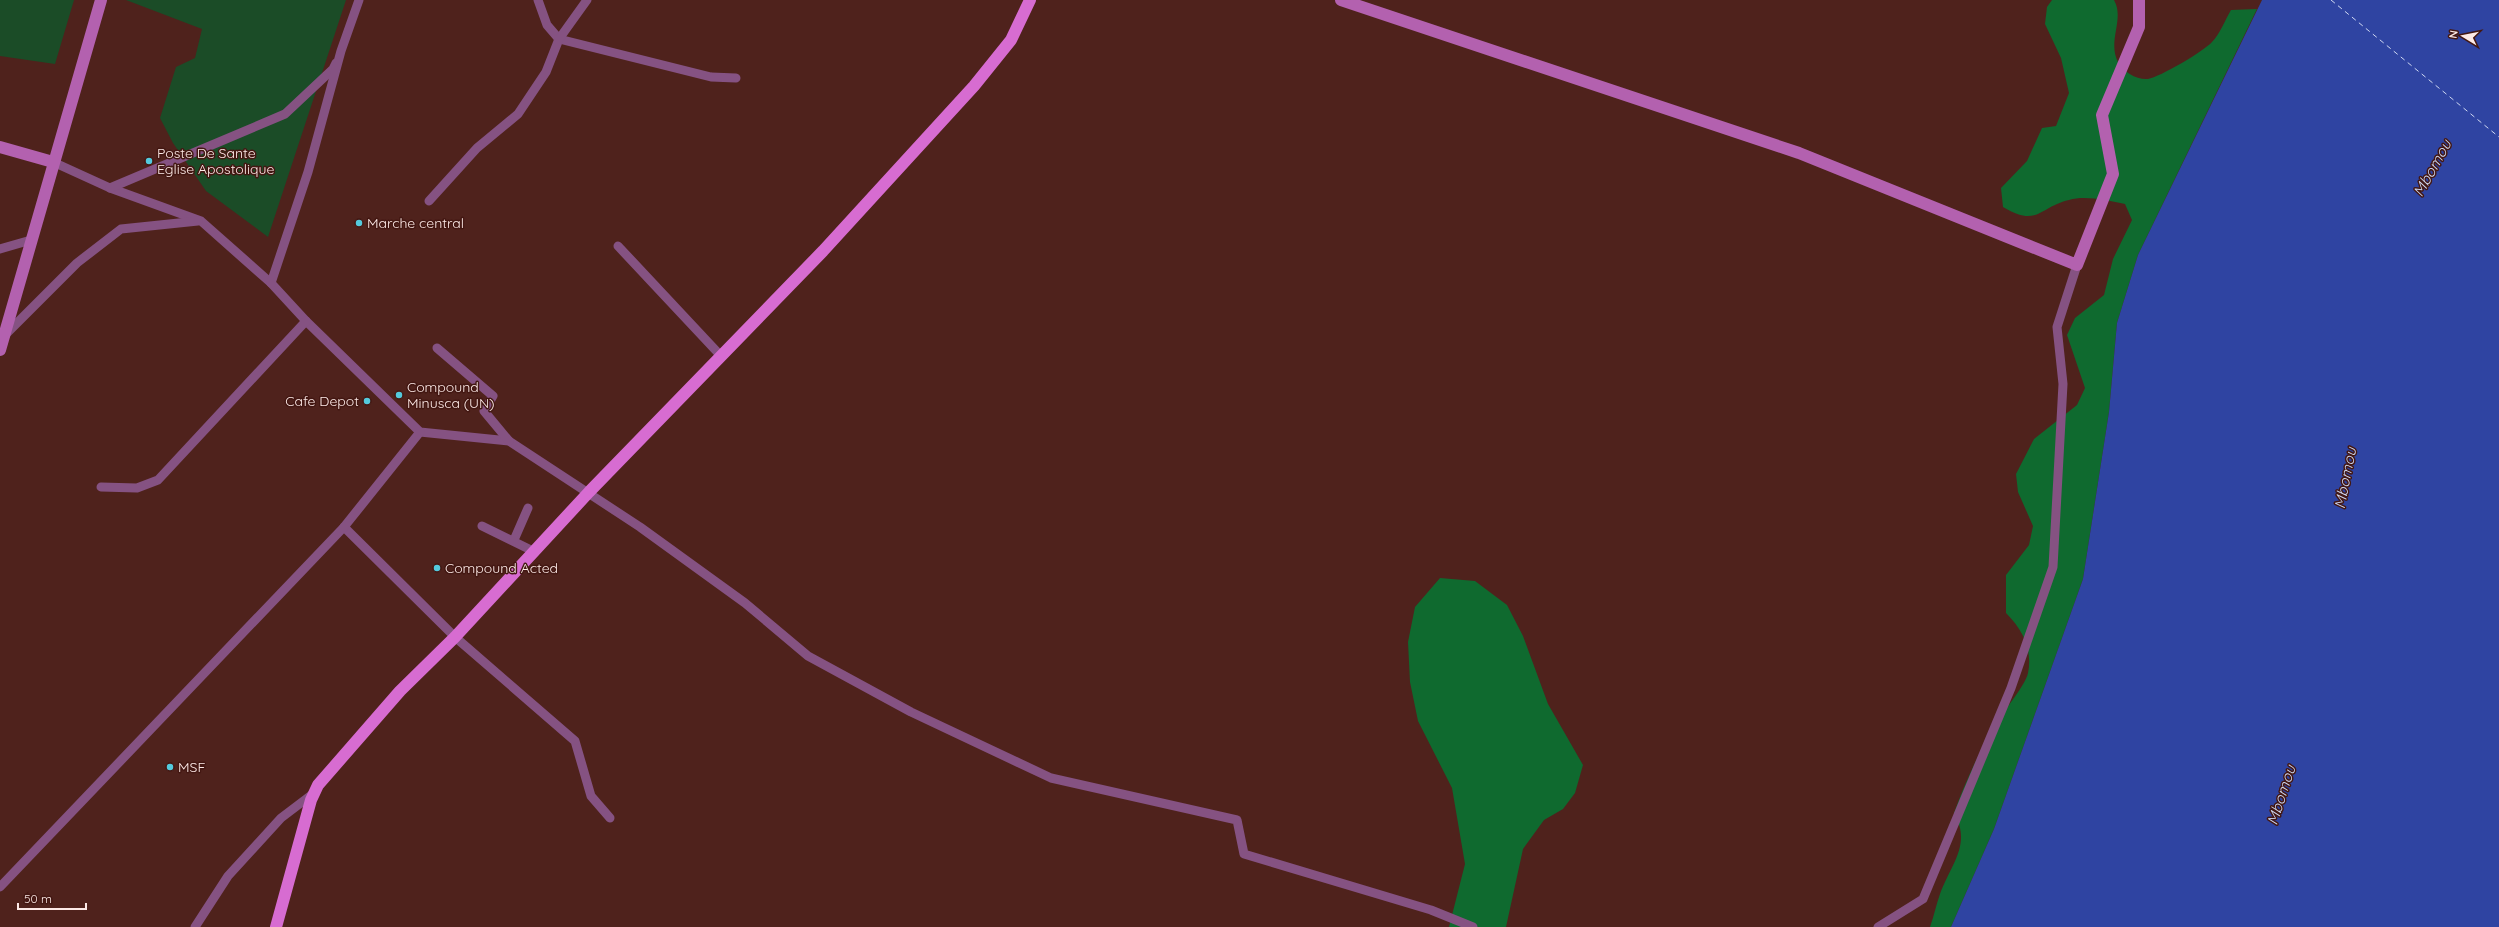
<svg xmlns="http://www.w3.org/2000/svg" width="2499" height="927" viewBox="0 0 2499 927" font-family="Quicksand,sans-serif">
	<rect width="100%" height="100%" fill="#4f221c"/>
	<g fill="#1b4c27">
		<path d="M0,0H74L55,64L0,56Z"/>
		<path d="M126,0H346L268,237L206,191L173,143L160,118L176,67L195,58L202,29Z"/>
	</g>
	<g fill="#0f6a2f">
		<path d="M2052,0H2114C2125,19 2107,41 2118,62C2123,72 2137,80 2148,79C2160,77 2204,51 2212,42C2220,34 2225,20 2231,10L2257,9L2138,255L2117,323L2109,412L2083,579L1994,829L1951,927H1930C1934,916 1936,905 1940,894C1951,864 1972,844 1954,813C1965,782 1980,750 1997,722C2004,711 2026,684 2028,673C2033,649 2022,629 2006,613V575L2029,545L2033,526L2018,492L2016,474L2034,439L2077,405L2085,388L2067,335L2075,318L2104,295L2113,259L2132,220L2125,204C2108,201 2086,195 2069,200C2039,207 2038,228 2003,207L2001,188L2027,161L2042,128L2056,126L2069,93L2061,58L2045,24L2047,7Z"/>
		<path d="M1440,578L1475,581L1507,605L1523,636L1548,704L1583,765L1575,793L1563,809L1544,820L1523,849L1506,927H1449L1465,864L1452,788L1418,721L1410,682L1408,642L1415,607Z"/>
	</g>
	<path fill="#2f44a2" d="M2262,0H2499V927H1951L1994,829L2083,579L2109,412L2117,323L2138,255Z"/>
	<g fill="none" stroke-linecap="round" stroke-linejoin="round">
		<path stroke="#cfd8f2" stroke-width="1" stroke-dasharray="5 4" stroke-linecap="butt" d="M2331,0L2499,137"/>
		<g stroke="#855282" stroke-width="9">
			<path d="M538,0L547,25L559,39L711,77L736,78"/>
			<path d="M53,162L110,188L201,221L271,283L306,321L420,432L509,441L640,527L745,603L808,656L911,712L1051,778L1237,820L1244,854L1431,910L1473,927"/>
			<path d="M110,188L285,114L333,69L336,63"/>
			<path d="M429,201L477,148L518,114L546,72L559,39L587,0"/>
			<path d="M618,246L721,356"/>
			<path d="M0,249L31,240"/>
			<path d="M271,283L308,172L341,51L359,0"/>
			<path d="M6,334L77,263L121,229L198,221"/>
			<path d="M437,348L493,396L484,411L509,441"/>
			<path d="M101,487L137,488L158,480L306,321"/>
			<path d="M482,526L535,552"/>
			<path d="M344,527L455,637L575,741L591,796L610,818"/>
			<path d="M514,540L528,508"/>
			<path d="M0,887L344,527L420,432"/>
			<path d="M195,927L228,876L281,818L314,793"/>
			<path d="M1878,927L1923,899L2011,688L2053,567L2063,384L2057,327L2077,265"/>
		</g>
		<g stroke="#b361af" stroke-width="12">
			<path d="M1341,0L1799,153L2077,265L2113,174L2102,115L2139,27V0"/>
			<path d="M0,147L53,162"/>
			<path d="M0,350L101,0"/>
		</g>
		<path stroke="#d76cd1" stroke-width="12" d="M276,927L311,800L318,785L400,691L455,637L589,492L823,251L974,86L1011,40L1030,0"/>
	</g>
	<g fill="#54cadd" stroke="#431712" stroke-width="1.5">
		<circle cx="149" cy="161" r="4"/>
		<circle cx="359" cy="223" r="4"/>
		<circle cx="399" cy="395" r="4"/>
		<circle cx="367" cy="401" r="4"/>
		<circle cx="437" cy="568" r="4"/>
		<circle cx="170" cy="767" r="4"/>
	</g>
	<g text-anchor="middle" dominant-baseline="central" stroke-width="3" stroke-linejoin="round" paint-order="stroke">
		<g font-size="14" fill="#fdeae7" stroke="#431712" text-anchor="start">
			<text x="157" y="153">Poste De Sante<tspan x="157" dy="16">Eglise Apostolique</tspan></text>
			<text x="367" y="223">Marche central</text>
			<text x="407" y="387">Compound<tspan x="407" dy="16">Minusca (UN)</tspan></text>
			<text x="359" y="401" text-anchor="end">Cafe Depot</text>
			<text x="445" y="568">Compound Acted</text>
			<text x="178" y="767">MSF</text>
		</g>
		<g font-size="15" font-style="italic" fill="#cfd8f2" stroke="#431712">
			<text transform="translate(2432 168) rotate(-61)">Mbomou</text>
			<text transform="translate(2345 478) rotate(-79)">Mbomou</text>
			<text transform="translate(2281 795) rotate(-72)">Mbomou</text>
		</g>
	</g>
	<g transform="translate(2463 36) rotate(280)" stroke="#431712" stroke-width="3" paint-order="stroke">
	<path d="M0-3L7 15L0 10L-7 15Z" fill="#fdeae7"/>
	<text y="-6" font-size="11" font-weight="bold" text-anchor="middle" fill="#fdeae7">N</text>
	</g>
	<path d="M18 903v6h68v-6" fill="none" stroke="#fdeae7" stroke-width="2"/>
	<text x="24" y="903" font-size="12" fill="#fdeae7" stroke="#431712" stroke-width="3" paint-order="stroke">50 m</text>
</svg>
